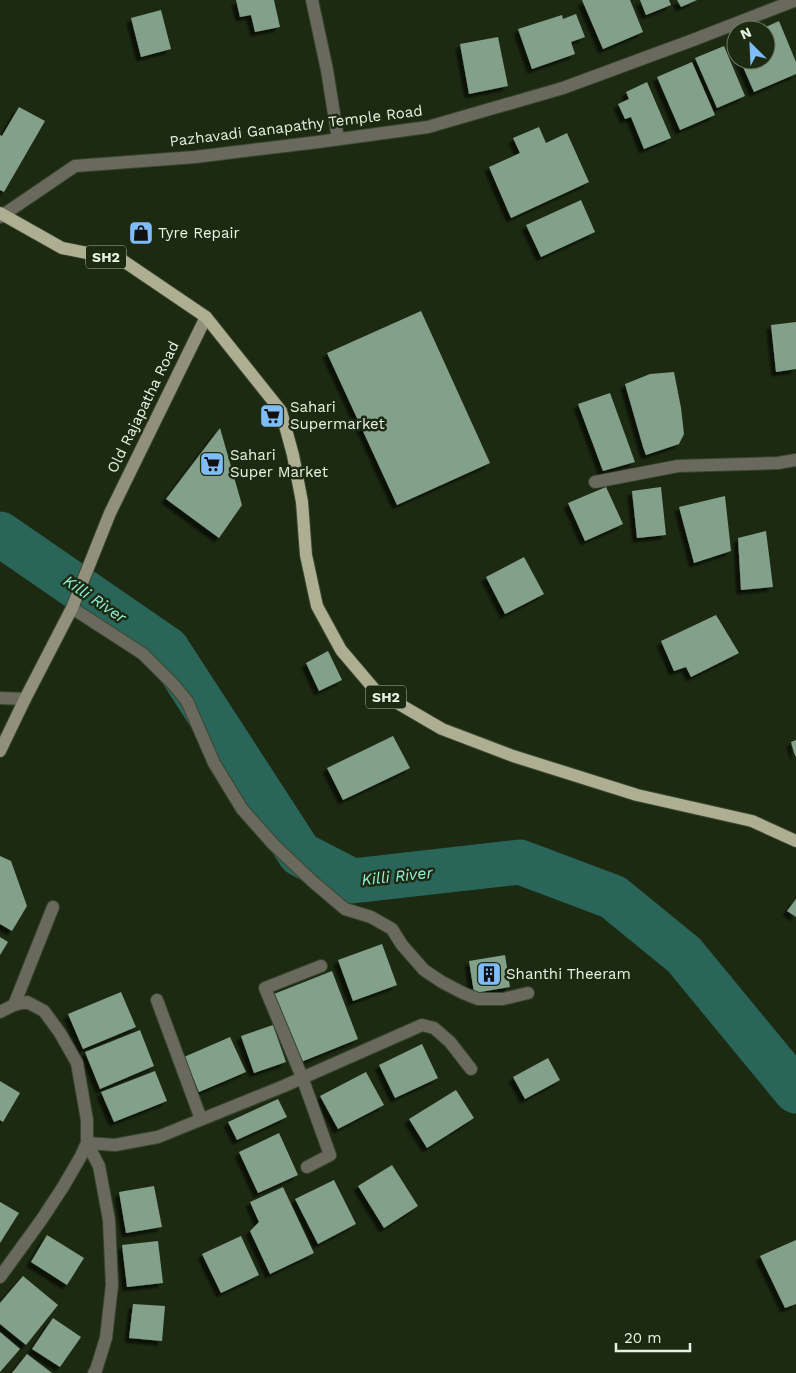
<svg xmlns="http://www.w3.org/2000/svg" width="796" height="1373" viewBox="0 0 796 1373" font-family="'Work Sans',sans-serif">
	<defs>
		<filter id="shadow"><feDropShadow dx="-4.5" dy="4.5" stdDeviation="1" flood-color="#0009"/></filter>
	</defs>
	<rect width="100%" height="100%" fill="#1d2a12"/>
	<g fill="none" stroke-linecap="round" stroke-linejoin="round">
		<path stroke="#2a6559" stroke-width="45" d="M0,534L167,649L300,854L352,881L520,862L613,897L684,955L796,1091"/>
	</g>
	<g fill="#83a08b" filter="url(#shadow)">
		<path d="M236,0H274L280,27L255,32L251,15L240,17Z"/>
		<path d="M582,0H630L643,32L603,49Z"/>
		<path d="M640,0H669L671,5L646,15Z"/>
		<path d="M677,0H697L681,7Z"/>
		<path d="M161,10L171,49L141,57L131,18Z"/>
		<path d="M576,14L585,37L571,42L575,54L532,69L518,29L562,15L563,19Z"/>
		<path d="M779,21L796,62V74L754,92L740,60H766V30H759Z"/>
		<path d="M498,37L508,86L469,94L460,44Z"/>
		<path d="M724,46L745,96L717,108L695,58Z"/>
		<path d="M692,62L715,115L680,130L657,77Z"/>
		<path d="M647,82L671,138L644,149L631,117L625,119L618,104L629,99L626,92Z"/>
		<path d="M19,107L45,121L4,192L0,190V135L2,136Z"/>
		<path d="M539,127L546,143L567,133L589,182L511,218L489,167L520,153L513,138Z"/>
		<path d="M581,200L595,232L541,257L526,225Z"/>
		<path d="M421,311L490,463L397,505L327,353Z"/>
		<path d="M796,322V369L776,372L771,325Z"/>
		<path d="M674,372L681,408L684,434L679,444L646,455L643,447L625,384L650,374Z"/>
		<path d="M610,393L635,462L603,471L578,404Z"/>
		<path d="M220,428L242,505L219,538L166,499Z"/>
		<path d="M606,487L623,524L585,541L568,503Z"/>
		<path d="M661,487L666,535L637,538L632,491Z"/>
		<path d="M725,496L731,551L694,563L679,507Z"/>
		<path d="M766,531L773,587L741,590L738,538Z"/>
		<path d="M524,557L544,594L505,614L486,577Z"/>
		<path d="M716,615L739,653L691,677L686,667L674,671L661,641Z"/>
		<path d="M328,651L342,680L319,691L306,663Z"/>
		<path d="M393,736L410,768L343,800L327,768Z"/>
		<path d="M796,740V757L794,753L791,742Z"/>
		<path d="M0,856L11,861L27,906L12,931L0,924Z"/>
		<path d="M796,899V917L787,911Z"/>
		<path d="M0,937L8,942L0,955Z"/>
		<path d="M382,944L397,985L353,1001L338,960Z"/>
		<path d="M505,955L510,987L474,993L469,961Z"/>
		<path d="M332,971L358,1039L301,1062L274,994Z"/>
		<path d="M121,992L136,1027L83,1049L68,1014Z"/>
		<path d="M273,1025L286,1062L254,1073L241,1036Z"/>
		<path d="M140,1030L154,1066L100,1089L85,1052Z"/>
		<path d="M230,1037L246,1072L199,1092L184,1057Z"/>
		<path d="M422,1044L438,1078L395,1098L379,1065Z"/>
		<path d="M548,1058L560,1080L525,1099L513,1077Z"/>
		<path d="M155,1071L167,1101L114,1122L101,1092Z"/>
		<path d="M366,1072L384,1105L338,1129L320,1096Z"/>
		<path d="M0,1081L20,1093L3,1122L0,1120Z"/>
		<path d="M456,1090L474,1118L427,1148L409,1119Z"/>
		<path d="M278,1099L287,1117L237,1140L228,1122Z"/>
		<path d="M279,1133L298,1175L258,1193L239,1152Z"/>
		<path d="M392,1165L418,1206L384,1228L358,1186Z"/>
		<path d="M334,1180L356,1224L318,1244L295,1199Z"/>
		<path d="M154,1186L162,1227L126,1233L119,1192Z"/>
		<path d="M283,1187L314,1253L270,1274L250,1231L259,1222L250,1202Z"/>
		<path d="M0,1202L19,1213L0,1243Z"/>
		<path d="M47,1235L84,1258L67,1285L31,1262Z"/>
		<path d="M241,1236L259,1275L221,1293L202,1254Z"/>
		<path d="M796,1240V1304L785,1308L760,1256Z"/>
		<path d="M158,1241L163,1283L127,1287L122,1245Z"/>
		<path d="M23,1276L58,1305L26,1345L0,1324V1303Z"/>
		<path d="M133,1304L165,1306L162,1341L129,1338Z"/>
		<path d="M53,1318L81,1337L60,1367L32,1349Z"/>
		<path d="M0,1332L20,1349L0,1372Z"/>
		<path d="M27,1354L52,1373H12Z"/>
	</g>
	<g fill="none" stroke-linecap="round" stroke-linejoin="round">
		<defs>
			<g id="street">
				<path d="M312,0L327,70L338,139"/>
				<path d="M0,217L75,166L195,157L318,142L428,127L563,88L693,40L796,0"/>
				<path d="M595,482L678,466L778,463L796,460"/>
				<path d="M72,608L143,654L173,684L187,701L214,763L242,809L274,845L312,881L345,909L371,917L392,929L402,945L424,970L442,982L463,993L478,999H503L528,993"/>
				<path d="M0,698L25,699"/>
				<path d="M157,1000L201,1119"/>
				<path d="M14,1005L53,907"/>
				<path d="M0,1012L14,1005L27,1002L44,1011L60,1033L77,1063L87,1120V1143L81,1156L63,1187L42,1219L0,1277"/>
				<path d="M87,1143L115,1145L158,1137L284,1086L422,1025L434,1028L450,1042L471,1069"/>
				<path d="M87,1143L99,1166L109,1220L112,1285L106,1338L96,1370L94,1373"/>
				<path d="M307,1167L330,1155L302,1077L265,988L321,966"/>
			</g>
			<path id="secondary" d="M0,751L25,699L72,608L110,513L206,317"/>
			<path id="primary" d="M0,213L62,248L122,260L206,317L281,411L293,455L302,502L306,555L317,606L341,650L375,690L442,729L513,756L637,795L752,821L796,841"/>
		</defs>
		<use href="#street" stroke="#39462f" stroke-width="14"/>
		<use href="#secondary" stroke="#39462f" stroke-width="14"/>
		<use href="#primary" stroke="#39462f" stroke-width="14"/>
		<use href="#street" stroke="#69695d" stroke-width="12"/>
		<use href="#secondary" stroke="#90907c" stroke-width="12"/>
		<use href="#primary" stroke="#aeae93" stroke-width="12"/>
	</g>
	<defs>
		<symbol id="shop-square" viewBox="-11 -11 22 22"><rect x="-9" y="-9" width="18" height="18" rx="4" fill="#7fbdf9" stroke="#1d2a12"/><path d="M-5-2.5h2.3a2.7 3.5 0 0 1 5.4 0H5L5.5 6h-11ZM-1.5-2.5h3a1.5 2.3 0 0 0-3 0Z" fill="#111"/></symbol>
		<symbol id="supermarket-square" viewBox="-11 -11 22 22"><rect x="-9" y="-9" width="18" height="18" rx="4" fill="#7fbdf9" stroke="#1d2a12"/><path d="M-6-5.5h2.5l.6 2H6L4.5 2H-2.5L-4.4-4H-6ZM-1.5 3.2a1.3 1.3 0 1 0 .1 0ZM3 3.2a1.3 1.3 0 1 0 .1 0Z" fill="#111"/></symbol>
		<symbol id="building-square" viewBox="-11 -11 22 22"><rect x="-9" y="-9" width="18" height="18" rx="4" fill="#7fbdf9" stroke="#1d2a12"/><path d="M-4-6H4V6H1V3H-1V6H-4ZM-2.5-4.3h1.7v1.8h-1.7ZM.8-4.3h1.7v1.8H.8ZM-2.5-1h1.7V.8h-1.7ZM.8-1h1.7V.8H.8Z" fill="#111"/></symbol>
	</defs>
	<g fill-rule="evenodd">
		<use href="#shop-square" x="127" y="219" width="28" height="28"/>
		<use href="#supermarket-square" x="258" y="402" width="28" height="28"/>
		<use href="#supermarket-square" x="198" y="450" width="28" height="28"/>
		<use href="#building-square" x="475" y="960" width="28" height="28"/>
	</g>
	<g text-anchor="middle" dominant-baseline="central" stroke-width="5" stroke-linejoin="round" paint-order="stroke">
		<g fill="#1d2a12" stroke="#abb5a4" stroke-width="1">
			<rect x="86" y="245.5" width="40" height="23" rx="4"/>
			<rect x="366" y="685.5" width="40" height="23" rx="4"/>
		</g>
		<g font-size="14" font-weight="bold" fill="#e8f1e2">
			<text x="106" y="257">SH2</text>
			<text x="386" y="697">SH2</text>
		</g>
		<g font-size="15" fill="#e8f1e2" stroke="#1d2a12">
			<text transform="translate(296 126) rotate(-7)">Pazhavadi Ganapathy Temple Road</text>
			<text transform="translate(143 407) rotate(-64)">Old Rajapatha Road</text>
		</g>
		<g font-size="15" fill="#e8f1e2" stroke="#1d2a12" text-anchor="start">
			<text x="158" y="233">Tyre Repair</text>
			<text x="290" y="407">Sahari<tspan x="290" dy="17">Supermarket</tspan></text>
			<text x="230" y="455">Sahari<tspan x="230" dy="17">Super Market</tspan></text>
			<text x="506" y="974">Shanthi Theeram</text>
		</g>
		<g font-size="16" font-style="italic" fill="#93f0dc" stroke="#1d2a12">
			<text transform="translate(95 599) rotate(34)">Killi River</text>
			<text transform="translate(397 876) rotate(-6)">Killi River</text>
		</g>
	</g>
	<g transform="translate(751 45) rotate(336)"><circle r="24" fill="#1d2a12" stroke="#6e7a65"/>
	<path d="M0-4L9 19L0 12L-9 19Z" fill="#7fbdf9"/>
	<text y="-8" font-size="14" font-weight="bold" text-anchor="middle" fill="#e8f1e2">N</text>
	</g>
	<path d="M616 1343v8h74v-8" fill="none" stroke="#e8f1e2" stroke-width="2.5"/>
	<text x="624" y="1343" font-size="15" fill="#e8f1e2" stroke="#1d2a12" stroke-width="4" paint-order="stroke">20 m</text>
</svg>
